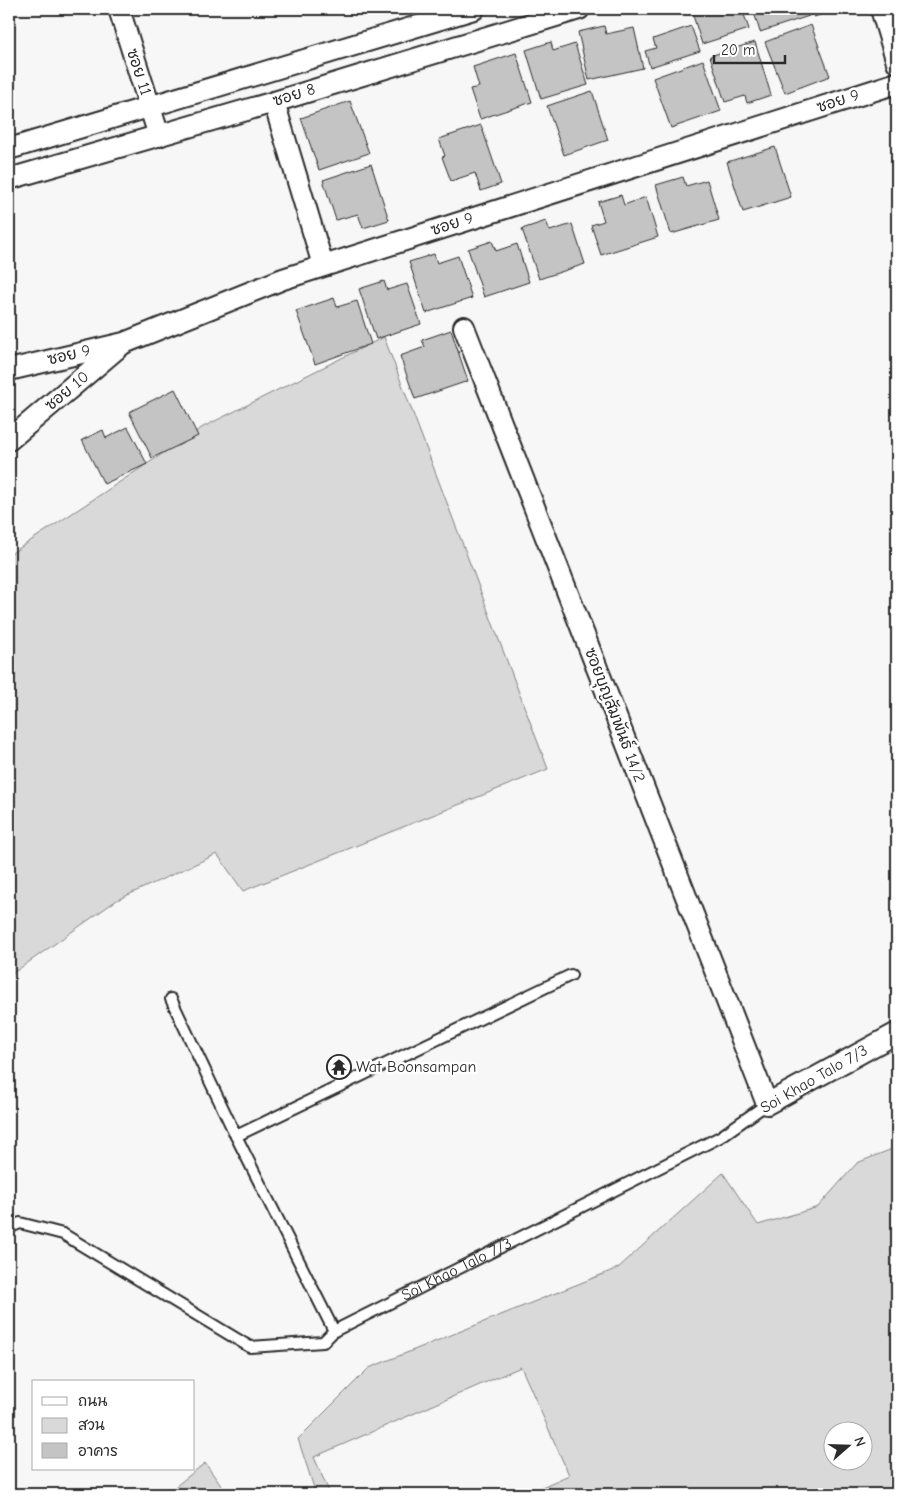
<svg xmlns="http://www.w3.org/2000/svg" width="906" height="1503" viewBox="0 0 906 1503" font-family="'Comic Neue','Playpen Sans Thai',sans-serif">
	<rect width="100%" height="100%" fill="#f7f7f7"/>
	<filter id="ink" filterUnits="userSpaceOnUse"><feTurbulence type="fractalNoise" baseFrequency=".02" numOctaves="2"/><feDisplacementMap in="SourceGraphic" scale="10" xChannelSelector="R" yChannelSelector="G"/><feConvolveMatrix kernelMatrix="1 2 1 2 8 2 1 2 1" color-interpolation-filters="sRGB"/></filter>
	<g filter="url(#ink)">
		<g fill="#d9d9d9" stroke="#828282" fill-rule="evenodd">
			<path d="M384,337L548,769L243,891L217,854L117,900L9,976V555L203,427Z"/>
			<path d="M897,1147V1494H526L569,1475L521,1367L314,1457L330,1494H316L298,1439L369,1368L618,1268L723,1173L758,1225L818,1207L857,1163ZM834,1430H864V1460H834Z"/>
			<path d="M205,1463L227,1494H166Z"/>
		</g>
		<g fill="#c4c4c4" stroke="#2b2b2b">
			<path d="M691,9H742L749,29L702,44Z"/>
			<path d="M753,9H806L809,16L760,32Z"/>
			<path d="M811,9H838L814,17Z"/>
			<path d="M811,25L830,76L785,93L765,42Z"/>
			<path d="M604,26L606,34L634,28L643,68L589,80L578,32Z"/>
			<path d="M691,26L700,51L650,67L645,51L656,48L653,39Z"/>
			<path d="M551,42L553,51L575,44L588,85L541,99L526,50Z"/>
			<path d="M755,42L771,95L747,103L745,96L725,102L710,56Z"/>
			<path d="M516,53L532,102L480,119L470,89L479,87L473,67Z"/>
			<path d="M703,60L721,111L671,128L653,78Z"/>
			<path d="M592,91L608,140L564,155L547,106Z"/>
			<path d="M350,101L369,153L319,170L301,118Z"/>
			<path d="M481,125L501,184L481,191L475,173L451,181L442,157L445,156L439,139Z"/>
			<path d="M775,147L791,197L743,212L727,162Z"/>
			<path d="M371,164L389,220L363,228L358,214L336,220L323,180Z"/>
			<path d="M683,177L686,186L707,180L719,220L671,234L656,185Z"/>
			<path d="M621,195L624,205L646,197L658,237L601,255L591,225L604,221L598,202Z"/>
			<path d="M546,221L550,231L572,224L585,264L539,279L522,229Z"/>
			<path d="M492,241L496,251L517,244L529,282L484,297L468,249Z"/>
			<path d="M434,254L437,263L458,256L472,298L426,313L409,262Z"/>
			<path d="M384,281L387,290L407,284L421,324L376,339L359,289Z"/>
			<path d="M334,298L337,307L357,301L371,344L315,364L296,311Z"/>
			<path d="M451,330L468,381L415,399L400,356L425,347L422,340Z"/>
			<path d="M175,389L198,436L152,458L129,412Z"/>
			<path d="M128,427L147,464L104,484L82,440L103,430L106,438Z"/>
		</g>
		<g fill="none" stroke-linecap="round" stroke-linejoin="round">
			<defs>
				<g id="lane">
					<path d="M171,999L236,1136L334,1331"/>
					<path d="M236,1136L571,975"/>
					<path id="s1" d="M9,1228L20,1223L63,1234L250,1347L323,1342L334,1331L720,1137L767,1104"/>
				</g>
				<g id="street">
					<path d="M119,9L159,136"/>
					<path d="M881,9L897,62"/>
					<path d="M274,102L323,265"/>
					<path d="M9,149L474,9"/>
					<path d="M9,179L274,102L579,9"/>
					<path d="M464,327L767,1104L897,1033"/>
					<path d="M9,370L124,343L283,279L897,83"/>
					<path d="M9,440L121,345"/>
				</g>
			</defs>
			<use href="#lane" stroke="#2b2b2b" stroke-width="14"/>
			<use href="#street" stroke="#2b2b2b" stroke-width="24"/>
			<use href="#lane" stroke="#fff" stroke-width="10"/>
			<use href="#street" stroke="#fff" stroke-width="20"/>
		</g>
	</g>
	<defs>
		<symbol id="temple-ring" viewBox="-11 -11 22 22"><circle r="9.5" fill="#fff" stroke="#2b2b2b" stroke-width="1.5"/><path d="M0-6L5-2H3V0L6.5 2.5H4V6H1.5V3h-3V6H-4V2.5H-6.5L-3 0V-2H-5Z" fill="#2b2b2b"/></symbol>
	</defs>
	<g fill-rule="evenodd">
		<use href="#temple-ring" x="325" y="1053" width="28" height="28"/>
	</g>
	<g text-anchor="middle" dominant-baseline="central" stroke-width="5" stroke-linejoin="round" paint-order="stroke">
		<g font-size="16" fill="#2b2b2b" stroke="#fff">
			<text transform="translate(139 72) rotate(72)">ซอย 11</text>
			<text transform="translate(294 95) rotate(-17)">ซอย 8</text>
			<text transform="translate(838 101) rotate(-18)">ซอย 9</text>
			<text transform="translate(452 224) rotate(-18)">ซอย 9</text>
			<text transform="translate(69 355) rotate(-13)">ซอย 9</text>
			<text transform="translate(67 391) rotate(-40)">ซอย 10</text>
			<text transform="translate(615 715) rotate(69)">ซอยบุญสัมพันธ์ 14/2</text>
			<text transform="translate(814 1079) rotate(-30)">Soi Khao Talo 7/3</text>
			<text stroke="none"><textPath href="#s1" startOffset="501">Soi Khao Talo 7/3</textPath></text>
		</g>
		<g font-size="16" fill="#2b2b2b" stroke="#fff" text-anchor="start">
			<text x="356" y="1067">Wat Boonsampan</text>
		</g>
	</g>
	<rect width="906" height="1503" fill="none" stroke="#fff" stroke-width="30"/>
	<rect x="15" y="15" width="876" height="1473" fill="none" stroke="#2b2b2b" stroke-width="2" filter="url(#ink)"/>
	<rect x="32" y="1380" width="162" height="90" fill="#ffffff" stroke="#aaaaaa"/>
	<rect x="42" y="1397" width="25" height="8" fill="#ffffff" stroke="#aaaaaa"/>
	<text x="78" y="1406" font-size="15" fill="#2b2b2b">ถนน</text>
	<rect x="42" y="1418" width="25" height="15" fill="#d9d9d9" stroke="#aaaaaa"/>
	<text x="78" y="1430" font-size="15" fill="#2b2b2b">สวน</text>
	<rect x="42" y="1443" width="25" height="15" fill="#c4c4c4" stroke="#aaaaaa"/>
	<text x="78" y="1456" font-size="15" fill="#2b2b2b">อาคาร</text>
	<g transform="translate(848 1446) rotate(70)"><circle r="24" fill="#ffffff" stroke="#aaaaaa"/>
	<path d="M0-4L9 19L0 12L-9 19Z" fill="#2b2b2b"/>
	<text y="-8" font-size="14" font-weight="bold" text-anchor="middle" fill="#2b2b2b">N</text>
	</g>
	<path d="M714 55v8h71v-8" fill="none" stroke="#2b2b2b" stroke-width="2.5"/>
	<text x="721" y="55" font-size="15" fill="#2b2b2b" stroke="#ffffff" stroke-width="4" paint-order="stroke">20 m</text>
</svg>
